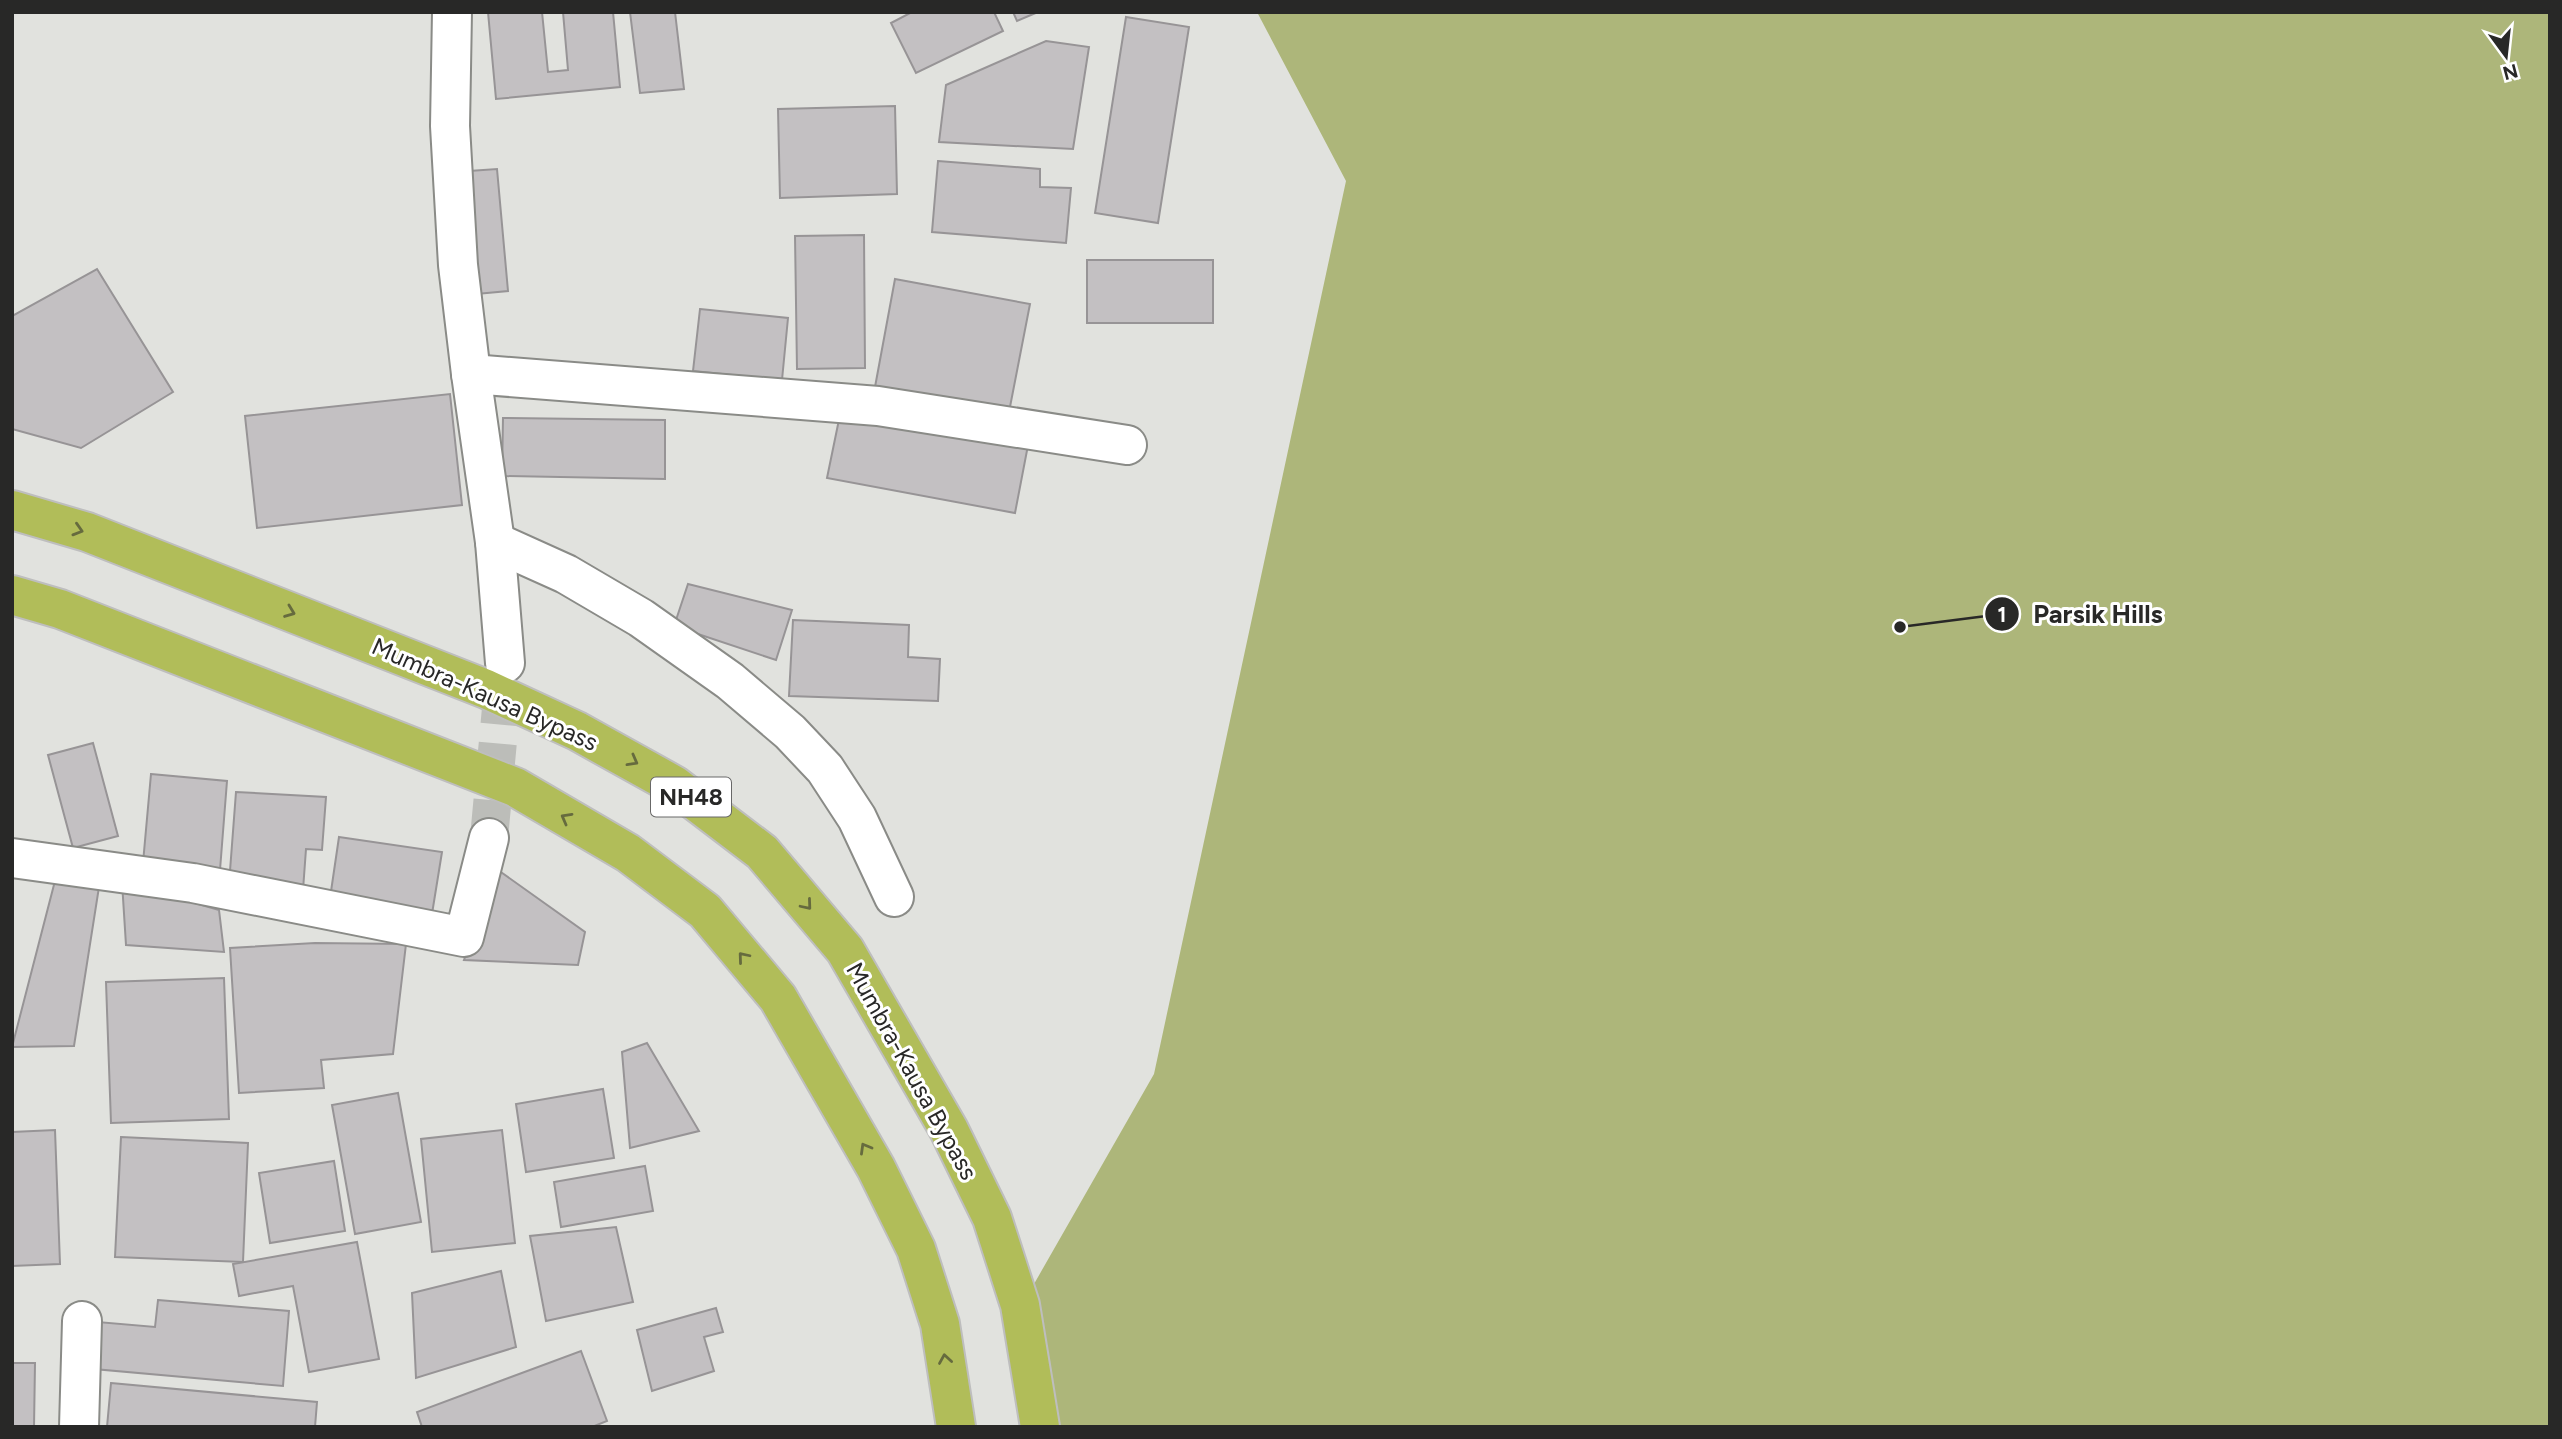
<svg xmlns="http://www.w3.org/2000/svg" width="2562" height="1439" viewBox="0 0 2562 1439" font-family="Figtree,sans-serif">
	<rect width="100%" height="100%" fill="#e1e2de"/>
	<path fill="#adb67a" d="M1257,12H2550V1427H1055L1022,1305L1154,1074L1346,181Z"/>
	<g fill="#c3c0c2" stroke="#979496" stroke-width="2">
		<path d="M488,12H542L548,72L568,70L563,12H613L620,87L496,99Z"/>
		<path d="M630,12H675L684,89L640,93Z"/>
		<path d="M912,12H994L1003,31L916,73L891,23Z"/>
		<path d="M1013,12H1038L1017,21Z"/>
		<path d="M1126,17L1189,27L1158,223L1095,213Z"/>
		<path d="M1046,41L1089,47L1073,149L939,142L946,85Z"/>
		<path d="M895,106L897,194L780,198L778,109Z"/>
		<path d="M938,161L1040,169V187L1071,188L1066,243L932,232Z"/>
		<path d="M497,169L508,291L466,295L455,172Z"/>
		<path d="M864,235L865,368L797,369L795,236Z"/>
		<rect x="1087" y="260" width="126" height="63"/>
		<path d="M97,269L173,392L81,448L12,429V316Z"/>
		<path d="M895,279L1030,304L1009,412L875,387Z"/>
		<path d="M700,309L788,318L782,380L693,371Z"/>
		<path d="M450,394L462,505L257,528L245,416Z"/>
		<path d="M842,405L1029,440L1015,513L827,478Z"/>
		<path d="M503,418L665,420V479L502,476Z"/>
		<path d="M688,584L792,610L776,660L674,626Z"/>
		<path d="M793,620L909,625L908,657L940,659L938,701L789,696Z"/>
		<path d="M93,743L118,836L73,848L48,755Z"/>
		<path d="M151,774L227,781L220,870L143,863Z"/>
		<path d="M236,792L326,797L322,850L306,849L303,890L229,884Z"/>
		<path d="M339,837L442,852L431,920L329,905Z"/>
		<path d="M498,870L585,932L578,965L464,960Z"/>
		<path d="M56,877L99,887L74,1046L12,1047Z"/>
		<path d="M122,882L219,910L224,952L126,945Z"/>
		<path d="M315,943L406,944L393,1054L321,1060L324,1088L239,1093L230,948Z"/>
		<path d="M224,978L229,1119L111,1123L106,982Z"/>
		<path d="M647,1043L699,1131L630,1148L622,1052Z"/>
		<path d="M603,1089L614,1158L526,1172L516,1104Z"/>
		<path d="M398,1093L421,1222L355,1234L332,1105Z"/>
		<path d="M55,1130L60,1264L12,1266V1132Z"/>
		<path d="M502,1130L515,1243L432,1252L421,1139Z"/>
		<path d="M121,1137L248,1143L243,1262L115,1257Z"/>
		<path d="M334,1161L345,1231L270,1243L259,1173Z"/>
		<path d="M645,1166L653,1211L561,1227L554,1182Z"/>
		<path d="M616,1227L633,1302L546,1321L530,1236Z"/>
		<path d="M357,1242L379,1359L309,1372L293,1286L239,1296L233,1264Z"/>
		<path d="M501,1271L516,1347L416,1378L412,1293Z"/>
		<path d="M158,1300L289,1311L283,1386L94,1369L98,1322L155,1327Z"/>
		<path d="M716,1308L723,1332L704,1337L714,1371L652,1391L637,1330Z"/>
		<path d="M581,1351L607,1421L592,1427H422L417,1412Z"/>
		<path d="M12,1363H35L34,1427H12Z"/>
		<path d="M111,1383L317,1402L315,1427H107Z"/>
	</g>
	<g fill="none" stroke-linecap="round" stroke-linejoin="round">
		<path stroke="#bcbdb9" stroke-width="38" stroke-dasharray="38 19" stroke-linecap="butt" d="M489,838L505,665"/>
		<defs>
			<g id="minor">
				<path d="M452,12L450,126L458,265L471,374L495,542L505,663"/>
				<path d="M471,374L878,406L1127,445"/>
				<path d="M495,542L566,574L641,618L730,681L790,732L825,769L857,818L894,897"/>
				<path d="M12,858L193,883L464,937L489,838"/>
				<path d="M79,1427L82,1321"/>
			</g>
			<g id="highway">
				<path d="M12,510L87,532L486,689L577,731L674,785L762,852L845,950L949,1130L992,1218L1020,1305L1040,1427"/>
				<path d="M12,595L60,609L515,787L628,853L705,911L778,998L876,1168L916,1249L940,1324L956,1427"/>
			</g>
		</defs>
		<use href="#minor" stroke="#8a8b87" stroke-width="42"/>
		<use href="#highway" stroke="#bebebe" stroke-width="42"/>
		<use href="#minor" stroke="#fff" stroke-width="38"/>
		<use href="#highway" stroke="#b1bd59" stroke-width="38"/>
	</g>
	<defs><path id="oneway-chevron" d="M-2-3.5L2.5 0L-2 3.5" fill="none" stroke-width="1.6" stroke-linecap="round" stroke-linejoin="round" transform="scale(1.75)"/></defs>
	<g stroke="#666b3e">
		<use href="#oneway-chevron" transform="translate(78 530) rotate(17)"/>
		<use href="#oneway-chevron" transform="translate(290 612) rotate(21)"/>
		<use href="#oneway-chevron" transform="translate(633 761) rotate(29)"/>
		<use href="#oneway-chevron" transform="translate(566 818) rotate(-151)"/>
		<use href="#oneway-chevron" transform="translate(807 905) rotate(50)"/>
		<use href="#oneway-chevron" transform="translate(743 957) rotate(-130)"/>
		<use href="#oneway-chevron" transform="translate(865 1148) rotate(-120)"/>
		<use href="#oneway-chevron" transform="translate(945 1359) rotate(-99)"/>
	</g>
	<g text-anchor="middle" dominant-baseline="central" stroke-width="6" stroke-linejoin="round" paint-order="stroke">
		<rect fill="#fff" stroke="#686868" stroke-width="2" x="651" y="777.5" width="80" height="39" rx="5"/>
		<g font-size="23" font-weight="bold" fill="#282827">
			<text x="691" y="797">NH48</text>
		</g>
		<g font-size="24" fill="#282827" stroke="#fff">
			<text transform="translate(485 694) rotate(24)">Mumbra-Kausa Bypass</text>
			<text transform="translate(912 1071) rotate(61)">Mumbra-Kausa Bypass</text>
		</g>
	</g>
	<path fill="none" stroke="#282827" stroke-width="2.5" d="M1900 627L2002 614"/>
	<g fill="#282827" stroke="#fff" stroke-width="2.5">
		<circle cx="1900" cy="627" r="7"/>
		<circle cx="2002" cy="614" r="18"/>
	</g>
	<g font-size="21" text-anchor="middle" font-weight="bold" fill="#fff">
		<text x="2002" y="622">1</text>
	</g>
	<g font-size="26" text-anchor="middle" font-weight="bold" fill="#282827" stroke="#fff" stroke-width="6" stroke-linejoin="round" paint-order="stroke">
		<text x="2098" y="623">Parsik Hills</text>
	</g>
	<rect width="2562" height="1439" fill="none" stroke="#282827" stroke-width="28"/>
	<g transform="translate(2506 56) rotate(165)" stroke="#ffffff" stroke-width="5" paint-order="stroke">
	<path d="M0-5L12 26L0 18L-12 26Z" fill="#282827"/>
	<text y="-10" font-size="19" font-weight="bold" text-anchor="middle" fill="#282827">N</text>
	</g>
</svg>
